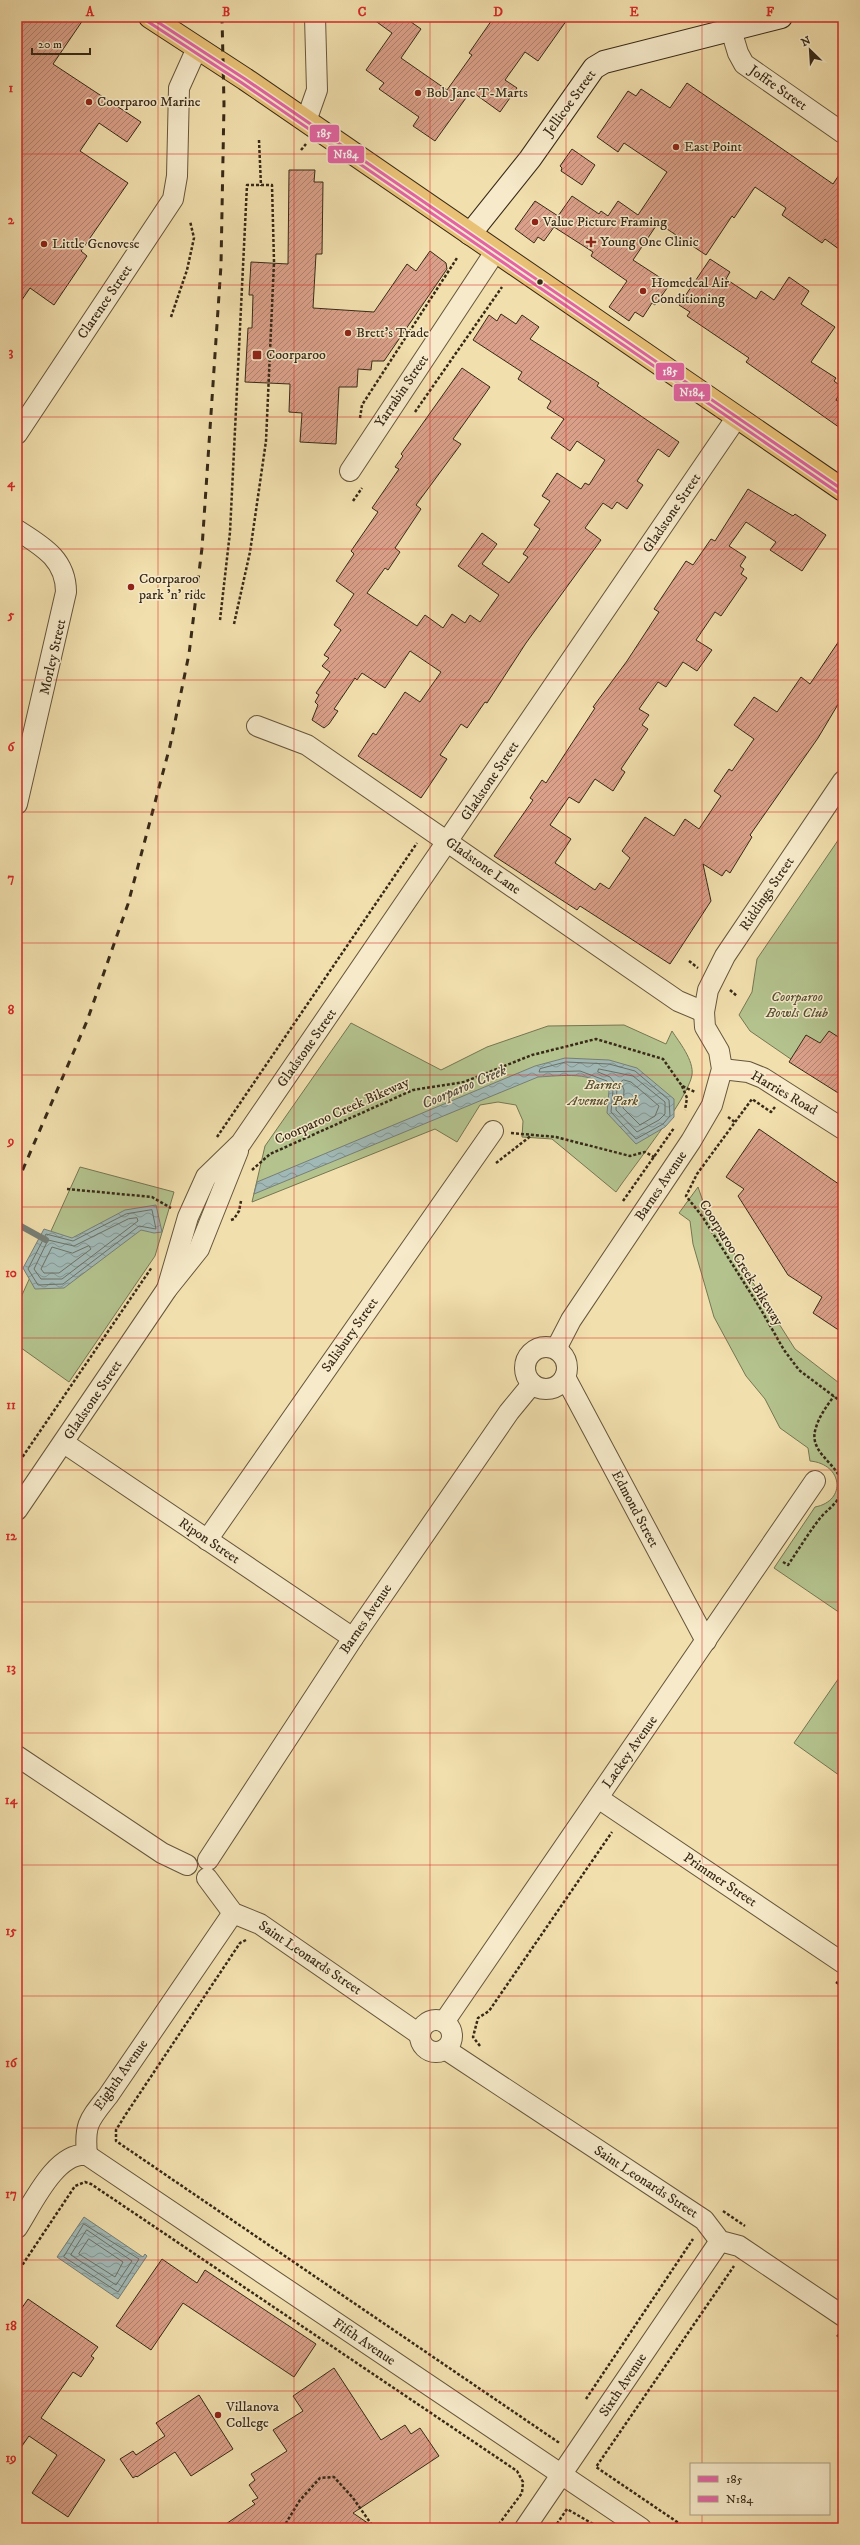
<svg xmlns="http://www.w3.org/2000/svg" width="860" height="2545" viewBox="0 0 860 2545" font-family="'IM FELL DW Pica',serif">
	<defs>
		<pattern id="water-waves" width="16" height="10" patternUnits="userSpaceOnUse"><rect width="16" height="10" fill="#a1b9b6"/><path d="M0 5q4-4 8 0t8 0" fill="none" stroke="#849693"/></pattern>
		<pattern id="building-hatch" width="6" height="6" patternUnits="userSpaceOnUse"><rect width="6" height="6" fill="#daa089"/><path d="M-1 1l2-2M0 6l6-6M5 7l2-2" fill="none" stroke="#b2826f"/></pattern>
	</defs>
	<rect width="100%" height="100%" fill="#f1dfad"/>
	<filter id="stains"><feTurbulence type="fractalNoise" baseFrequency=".005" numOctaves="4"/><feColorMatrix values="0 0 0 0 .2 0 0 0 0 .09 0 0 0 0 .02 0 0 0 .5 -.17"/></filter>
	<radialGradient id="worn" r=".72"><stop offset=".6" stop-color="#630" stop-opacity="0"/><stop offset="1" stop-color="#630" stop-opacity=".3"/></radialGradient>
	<g fill="#b4c38e" stroke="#767652">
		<path d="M843,833V1095L750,1031L739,1015L752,992L757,959Z"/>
		<path d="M351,1023L441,1070L487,1047L548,1026L624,1025L666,1044L672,1031C679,1042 694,1060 692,1075C688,1099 632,1168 616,1192L552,1139L522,1137L523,1121L516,1105L498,1102L480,1105L457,1142L435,1129L252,1202L265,1146Z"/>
		<path d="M80,1167L174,1192L155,1256L69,1382L17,1345V1306Z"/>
		<path d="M698,1187L705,1207L795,1349L843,1386V1615L774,1568L815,1507C847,1501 843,1464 810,1461L808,1448L780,1428L765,1399L746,1376L714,1317L693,1244L690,1221L679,1213Z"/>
		<path d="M843,1672V1778L794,1743Z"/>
	</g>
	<g fill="url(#water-waves)" stroke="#777f76">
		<path d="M565,1058L609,1060L637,1068L674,1099V1117L665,1127L636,1144L607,1113L609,1091C594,1070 561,1076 538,1077L254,1194L257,1182L535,1066Z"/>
		<path d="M156,1205L162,1232L154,1233L141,1230L64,1288L35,1289L23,1268L44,1229L72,1238L125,1210Z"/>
		<path d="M84,2217L143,2257L145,2254L147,2256L118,2299L57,2257Z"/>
	</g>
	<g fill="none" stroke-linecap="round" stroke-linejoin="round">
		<g stroke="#6c7166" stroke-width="1">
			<path d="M566,1062L609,1064L635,1071L669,1100L670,1116L663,1124L636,1139L611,1112L613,1090L607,1081L580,1071L539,1072L540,1069Z"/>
			<path d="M599,1069L633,1076L665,1102V1114L659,1120L637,1132L616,1110L617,1086L610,1077L598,1072Z"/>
			<path d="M624,1080L631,1082L659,1106L655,1116L640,1125L623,1108L624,1090L621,1082Z"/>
			<path d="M152,1210L156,1229L139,1226L63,1284L38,1285L28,1269L46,1234L73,1241L126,1214Z"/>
			<path d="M137,1218L138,1221L62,1279H41L34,1269L48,1240L74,1246L128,1219Z"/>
			<path d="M89,1246L91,1249L59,1273H44L41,1269L52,1247L72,1253Z"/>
			<path d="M84,2224L139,2259L118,2292L64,2257Z"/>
			<path d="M87,2230L132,2261L116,2285L71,2255Z"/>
			<path d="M89,2239L123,2262L115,2277L79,2254Z"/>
		</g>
		<path stroke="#777f76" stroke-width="6" d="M17,1224L46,1240"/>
	</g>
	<g fill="url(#building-hatch)" stroke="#372917">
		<path d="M17,17H85L53,64L141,122L127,142L99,123L80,151L128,183L81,251L87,256L54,305L30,288L17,307Z"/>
		<path d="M370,17H404L421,29L401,58L447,90L472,55L469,53L494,17H569L538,61L525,52L505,80L517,88L500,112L471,91L435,141L413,126L419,117L379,89L384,83L366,70L392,33Z"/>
		<path d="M687,83L833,184L843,169V252L825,239L822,243L782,215L786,208L755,187L734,218L732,216L706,255L658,223L633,260L670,284L655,305L652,303L643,317L635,312L629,321L609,307L627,281L591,256L593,252L554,227L544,241L538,237L534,243L515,229L535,201L558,216L572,196L599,214L601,211L608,216L618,201L638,215L667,172L624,143L618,152L597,137L628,91L636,96L641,89L670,108Z"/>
		<path d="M572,149L595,165L582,185L561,171L562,168L560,166Z"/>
		<path d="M289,170H315L314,182H323L322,254H316L313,308L374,312L407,264L416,271L430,251L446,263L447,269L384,361H372L371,370L358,369L357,387H339L336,444L300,442L302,413L289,412L290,384L245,382L248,328H252L253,295H249L251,262L288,264Z"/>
		<path d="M710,259L730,272L726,279L756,299L761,291L774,300L789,277L809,291L801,304L835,327L811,362L836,378L834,381L843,388L836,400L843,404V430L746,362L749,358L687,316L690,312L679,305Z"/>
		<path d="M501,314L516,324L522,315L539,327L530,339L599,383L597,386L679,442L669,457L658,449L637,481L643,485L627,509L617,502L612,509L603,503L585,528L601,540L526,643L487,703L485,702L467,728L461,724L440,755L447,759L421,798L358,756L373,733L376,735L405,692L420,702L441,672L410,651L385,688L362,673L357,680L355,678L334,709L338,711L329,724L324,728L312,720L318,705L315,702L319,695L316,693L330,672L322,666L329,658L324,655L341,630L334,625L354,594L336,581L354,554L351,551L378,512L372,508L399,469L395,467L403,456L401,454L462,368L490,387L453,439L461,444L416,505L421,509L395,548L400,552L388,570L385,568L367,593L417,626L425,615L443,628L452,614L465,623L470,615L480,622L499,595L458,566L482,533L497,544L482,564L509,583L528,557L523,554L540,529L534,525L550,501L542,496L557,473L581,489L585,483L589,485L605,460L577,441L570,451L551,438L564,419L547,408L551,401L518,379L522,372L473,340L489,315L497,321Z"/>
		<path d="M748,489L793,516L795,514L826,535L802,571L770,550L776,542L746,522L729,546L746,557L740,566L744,569L741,574L747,578L721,616L715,612L696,640L712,650L697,671L683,662L666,687L658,682L639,709L649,715L642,725L648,729L621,769L625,772L613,791L595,779L579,803L569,797L550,825L571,839L555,863L595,890L600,883L609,889L630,858L622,851L645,817L674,836L685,819L699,829L721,796L714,791L729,769L732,771L754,739L734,725L754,697L777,712L801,677L810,684L843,635V696L818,738L750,835L752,837L730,873L726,870L722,876L703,864L711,901L670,964L580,906L577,910L494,856L533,800L530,798L542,780L546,783L595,708L593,707L627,661L659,612L654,609L686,561L693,565L711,539L715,541Z"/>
		<path d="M829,1031L843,1040V1096L789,1062L806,1035L820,1043Z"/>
		<path d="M759,1129L843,1187V1333L813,1313L822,1297L788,1275L738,1196L744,1189L726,1177Z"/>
		<path d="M162,2259L197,2283L205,2270L316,2344L294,2377L183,2303L151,2350L116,2326Z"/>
		<path d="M28,2299L98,2347L91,2356L94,2358L81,2377L73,2372L41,2418L105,2460L68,2517L32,2493L57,2455L29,2436L17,2453V2315Z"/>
		<path d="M334,2368L381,2440L405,2425L411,2434L420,2428L439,2456L353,2513L375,2528H220L255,2504L252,2501L258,2498L249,2485L255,2480L251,2474L287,2451L273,2430L303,2411L293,2396Z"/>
		<path d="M199,2395L233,2449L191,2476L175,2452L137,2477L136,2476L133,2478L120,2459L133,2451L136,2455L165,2436L156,2423Z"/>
	</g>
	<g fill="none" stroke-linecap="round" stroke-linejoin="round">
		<defs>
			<g id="street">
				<path d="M731,30L738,53L744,64L843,133"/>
				<path d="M306,121L317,90L315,17"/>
				<path d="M17,434L173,199L177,176L179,88L197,48"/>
				<path d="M350,471L495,252"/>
				<path d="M17,530C42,546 66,559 66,592L17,804"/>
				<path d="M257,726L307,745L678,1001L704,1012"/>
				<path d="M722,1069L748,1072L763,1078L843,1129"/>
				<path d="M167,1289L188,1217L206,1177L241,1143L737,417"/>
				<circle cx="546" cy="1368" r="21"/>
				<path d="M556,1349L571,1320L691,1141L712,1105L722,1069L719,1051L705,1027L704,1012L708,990L725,956L843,781"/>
				<path d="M565,1377L706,1641"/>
				<path d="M64,1443L353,1638"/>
				<path d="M17,1510L167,1289L199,1249L238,1151"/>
				<path d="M207,1540L493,1131"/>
				<path d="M17,1756L162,1853L187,1865"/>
				<path d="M598,1798L843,1963"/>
				<path d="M208,1860L353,1638L509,1412L532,1384"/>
				<path d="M207,1878L233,1913L260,1924L419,2034"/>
				<circle cx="436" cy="2036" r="16"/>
				<path d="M444,2022L815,1481"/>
				<path d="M445,2049L704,2220L720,2241L739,2246L843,2316"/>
				<path d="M87,2155C84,2124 89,2120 108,2096L233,1913"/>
				<path d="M17,2228C32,2205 56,2151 87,2155L641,2528"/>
				<path d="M525,2528L720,2241"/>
			</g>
			<path id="secondary" d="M470,234L530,159L594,68L604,62L781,17"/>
			<path id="primary" d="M150,17L245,79L843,490"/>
		</defs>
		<use href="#street" stroke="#66563c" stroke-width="22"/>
		<use href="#secondary" stroke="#372917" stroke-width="24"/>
		<use href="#primary" stroke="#372917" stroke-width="24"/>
		<g stroke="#372917" stroke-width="2.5" stroke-dasharray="3 2" stroke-linecap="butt">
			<path d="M259,140L261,186"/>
			<path d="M301,150L306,144"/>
			<path d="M171,317L187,270L194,238L190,221"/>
			<path d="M415,412L502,287"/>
			<path d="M360,418L362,405L457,258"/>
			<path d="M353,501L362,488"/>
			<path d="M220,620L230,532L247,185H272L274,262L266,441L250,552L234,624"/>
			<path d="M689,961L698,968"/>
			<path d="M730,990L737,996"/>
			<path d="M682,1086L687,1098L685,1110"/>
			<path d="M775,1107L771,1112L752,1099L697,1174L686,1196L702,1216L760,1308L784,1350L799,1370L843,1403"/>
			<path d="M728,1117L735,1122"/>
			<path d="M511,1133L556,1137L630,1156L645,1152L656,1158"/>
			<path d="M217,1137L417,843"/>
			<path d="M496,1163L532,1135"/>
			<path d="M252,1170L270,1154L413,1090L464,1082L532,1055L596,1039L663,1059L682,1086L695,1092"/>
			<path d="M67,1189L152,1197L171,1208"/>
			<path d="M623,1201L674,1128"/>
			<path d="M231,1220L234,1219L239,1211L241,1201"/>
			<path d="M17,1465L152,1267"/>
			<path d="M783,1562L788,1565C799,1549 809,1532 821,1517C828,1509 837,1504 841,1493C849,1468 809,1457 815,1431C818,1418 826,1407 834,1396"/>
			<path d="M246,1940L240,1943L126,2114L116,2130V2141L558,2442L559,2440"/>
			<path d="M836,1982L843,1987"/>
			<path d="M480,2046L473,2037L478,2018L489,2011L612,1832"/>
			<path d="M723,2211L745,2226"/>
			<path d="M17,2273L75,2186L85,2182L91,2184L517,2471L523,2482L522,2493L496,2528"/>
			<path d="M837,2335L843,2340"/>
			<path d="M586,2399L693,2239"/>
			<path d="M283,2528L300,2500L320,2478L334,2477L353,2498L374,2528"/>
			<path d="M554,2528L567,2509L600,2528"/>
			<path d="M686,2528L596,2467L734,2266"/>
		</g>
		<use href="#street" stroke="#f6eaca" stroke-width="20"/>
		<use href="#secondary" stroke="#f6eaca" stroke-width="22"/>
		<use href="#primary" stroke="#e8c076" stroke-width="22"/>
		<path stroke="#372917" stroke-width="3" stroke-dasharray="7 7" stroke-linecap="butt" d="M17,1183L87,1021L128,904L170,746L189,654L202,548L221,265L224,104L222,17"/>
		<defs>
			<path id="bus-1" d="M150,17L245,79L843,490"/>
			<path id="bus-2" d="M147,21L242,83L840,494"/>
		</defs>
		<use href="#bus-1" stroke="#f6eaca" stroke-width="6"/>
		<use href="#bus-2" stroke="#f6eaca" stroke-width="6"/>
		<use href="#bus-1" stroke="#e463a4" stroke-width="3"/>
		<use href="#bus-2" stroke="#e463a4" stroke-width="3"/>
	</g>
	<path fill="none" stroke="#d62828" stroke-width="1" stroke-opacity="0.55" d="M158,17V2528M294,17V2528M430,17V2528M566,17V2528M702,17V2464M17,154H843M17,285H843M17,417H843M17,549H843M17,680H843M17,812H843M17,943H843M17,1075H843M17,1207H843M17,1338H843M17,1470H843M17,1602H843M17,1733H843M17,1865H843M17,1996H843M17,2128H843M17,2260H843M17,2391H843M702,2514V2528"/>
	<g fill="#8f2418" stroke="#f6eaca" stroke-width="1.5">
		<circle cx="418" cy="93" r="4"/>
		<circle cx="89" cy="102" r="4"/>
		<circle cx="676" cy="147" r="4"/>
		<circle cx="535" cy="222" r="4"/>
		<path d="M589 236h4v4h4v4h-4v4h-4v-4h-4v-4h4z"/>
		<circle cx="44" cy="244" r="4"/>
		<circle cx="643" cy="291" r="4"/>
		<circle cx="348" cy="333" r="4"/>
		<rect x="252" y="350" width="10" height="10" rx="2"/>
		<circle cx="131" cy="587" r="4"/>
		<circle cx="218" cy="2415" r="4"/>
	</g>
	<circle fill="#372917" stroke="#f6eaca" stroke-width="1.5" cx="540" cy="282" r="3.5"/>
	<g text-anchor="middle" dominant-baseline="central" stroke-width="3" stroke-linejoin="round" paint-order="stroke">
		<g font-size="14" fill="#372917" stroke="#f6eaca">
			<text transform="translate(778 88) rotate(35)">Joffre Street</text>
			<text transform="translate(570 103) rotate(-54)">Jellicoe Street</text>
			<text transform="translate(105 302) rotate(-56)">Clarence Street</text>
			<text transform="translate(402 391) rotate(-56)">Yarrabin Street</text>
			<text transform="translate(672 513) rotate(-56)">Gladstone Street</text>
			<text transform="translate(53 657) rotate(-77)">Morley Street</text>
			<text transform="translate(490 781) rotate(-56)">Gladstone Street</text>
			<text transform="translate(483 866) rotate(35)">Gladstone Lane</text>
			<text transform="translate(767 894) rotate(-56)">Riddings Street</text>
			<text transform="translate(307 1048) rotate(-55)">Gladstone Street</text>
			<text transform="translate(784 1093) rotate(30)">Harries Road</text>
			<text transform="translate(342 1111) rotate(-24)">Coorparoo Creek Bikeway</text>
			<text transform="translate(661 1186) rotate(-56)">Barnes Avenue</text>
			<text transform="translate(741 1263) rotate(58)">Coorparoo Creek Bikeway</text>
			<text transform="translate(350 1335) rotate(-55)">Salisbury Street</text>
			<text transform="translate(93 1400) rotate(-56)">Gladstone Street</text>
			<text transform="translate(635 1509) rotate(62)">Edmond Street</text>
			<text transform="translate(209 1541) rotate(34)">Ripon Street</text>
			<text transform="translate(366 1619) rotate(-56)">Barnes Avenue</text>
			<text transform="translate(630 1752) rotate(-55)">Lackey Avenue</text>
			<text transform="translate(720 1880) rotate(34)">Primmer Street</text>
			<text transform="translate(310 1958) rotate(34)">Saint Leonards Street</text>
			<text transform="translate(121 2075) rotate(-55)">Eighth Avenue</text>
			<text transform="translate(646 2182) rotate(33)">Saint Leonards Street</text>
			<text transform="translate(364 2342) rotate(34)">Fifth Avenue</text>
			<text transform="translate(623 2385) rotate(-56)">Sixth Avenue</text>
		</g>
		<g font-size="14" fill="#372917" stroke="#f6eaca" text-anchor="start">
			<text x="426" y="93">Bob Jane T-Marts</text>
			<text x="97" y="102">Coorparoo Marine</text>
			<text x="684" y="147">East Point</text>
			<text x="543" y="222">Value Picture Framing</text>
			<text x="600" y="242">Young One Clinic</text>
			<text x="52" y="244">Little Genovese</text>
			<text x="651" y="283">Homedeal Air<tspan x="651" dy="16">Conditioning</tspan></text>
			<text x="356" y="333">Brett's Trade</text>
			<text x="266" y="355">Coorparoo</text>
			<text x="139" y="579">Coorparoo<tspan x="139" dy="16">park 'n' ride</tspan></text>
			<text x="226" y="2407">Villanova<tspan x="226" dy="16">College</tspan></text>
		</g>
		<g font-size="14" font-style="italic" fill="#565035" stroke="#f6eaca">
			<text x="797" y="997">Coorparoo<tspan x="797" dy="16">Bowls Club</tspan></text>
			<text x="603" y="1085">Barnes<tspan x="603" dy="16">Avenue Park</tspan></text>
		</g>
		<g font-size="15" font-style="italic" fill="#524d3f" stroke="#f6eaca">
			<text transform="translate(464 1087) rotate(-23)">Coorparoo Creek</text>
		</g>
	</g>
	<g stroke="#f6eaca" stroke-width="1.5">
		<rect x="309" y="124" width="31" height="19" rx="4" fill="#e463a4"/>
		<rect x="327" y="145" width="38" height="19" rx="4" fill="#e463a4"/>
		<rect x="655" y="362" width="30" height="19" rx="4" fill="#e463a4"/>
		<rect x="673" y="383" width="38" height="19" rx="4" fill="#e463a4"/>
	</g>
	<g font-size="11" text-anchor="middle" font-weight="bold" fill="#fff">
		<text x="324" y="137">185</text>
		<text x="346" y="158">N184</text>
		<text x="670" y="375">185</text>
		<text x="692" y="396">N184</text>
	</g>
	<rect width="860" height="2545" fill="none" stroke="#f1dfad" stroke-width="44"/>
	<rect x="690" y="2463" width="140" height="52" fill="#f6eaca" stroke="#aa9d82"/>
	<rect x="698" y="2476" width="20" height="6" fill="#e463a4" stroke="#aa9d82"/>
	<text x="726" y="2483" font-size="12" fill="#372917">185</text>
	<rect x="698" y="2496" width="20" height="6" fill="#e463a4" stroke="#aa9d82"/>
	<text x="726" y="2503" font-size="12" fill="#372917">N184</text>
	<g transform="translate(810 50) rotate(335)" stroke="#f6eaca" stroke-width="3" paint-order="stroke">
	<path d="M0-3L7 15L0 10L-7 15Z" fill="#372917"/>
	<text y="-6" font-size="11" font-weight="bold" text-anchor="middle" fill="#372917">N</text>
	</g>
	<path d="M32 48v6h58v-6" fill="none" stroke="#372917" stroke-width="2"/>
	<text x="38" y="48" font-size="12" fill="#372917" stroke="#f6eaca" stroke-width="3" paint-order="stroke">20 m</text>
	<rect x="22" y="22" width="816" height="2501" fill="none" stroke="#d62828" stroke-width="1.5"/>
	<g font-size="13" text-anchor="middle" font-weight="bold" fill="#d62828">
		<text x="90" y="16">A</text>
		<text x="226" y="16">B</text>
		<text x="362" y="16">C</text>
		<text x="498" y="16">D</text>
		<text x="634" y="16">E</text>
		<text x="770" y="16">F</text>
		<text x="11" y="92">1</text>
		<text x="11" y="224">2</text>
		<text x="11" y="356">3</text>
		<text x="11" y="487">4</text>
		<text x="11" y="619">5</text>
		<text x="11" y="751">6</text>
		<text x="11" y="882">7</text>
		<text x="11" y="1014">8</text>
		<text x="11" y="1145">9</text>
		<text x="11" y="1277">10</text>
		<text x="11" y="1409">11</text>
		<text x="11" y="1540">12</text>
		<text x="11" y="1672">13</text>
		<text x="11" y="1804">14</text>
		<text x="11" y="1935">15</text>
		<text x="11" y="2067">16</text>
		<text x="11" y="2198">17</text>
		<text x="11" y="2330">18</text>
		<text x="11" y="2462">19</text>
	</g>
	<rect width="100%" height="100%" filter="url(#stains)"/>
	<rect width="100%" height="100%" fill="url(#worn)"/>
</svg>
